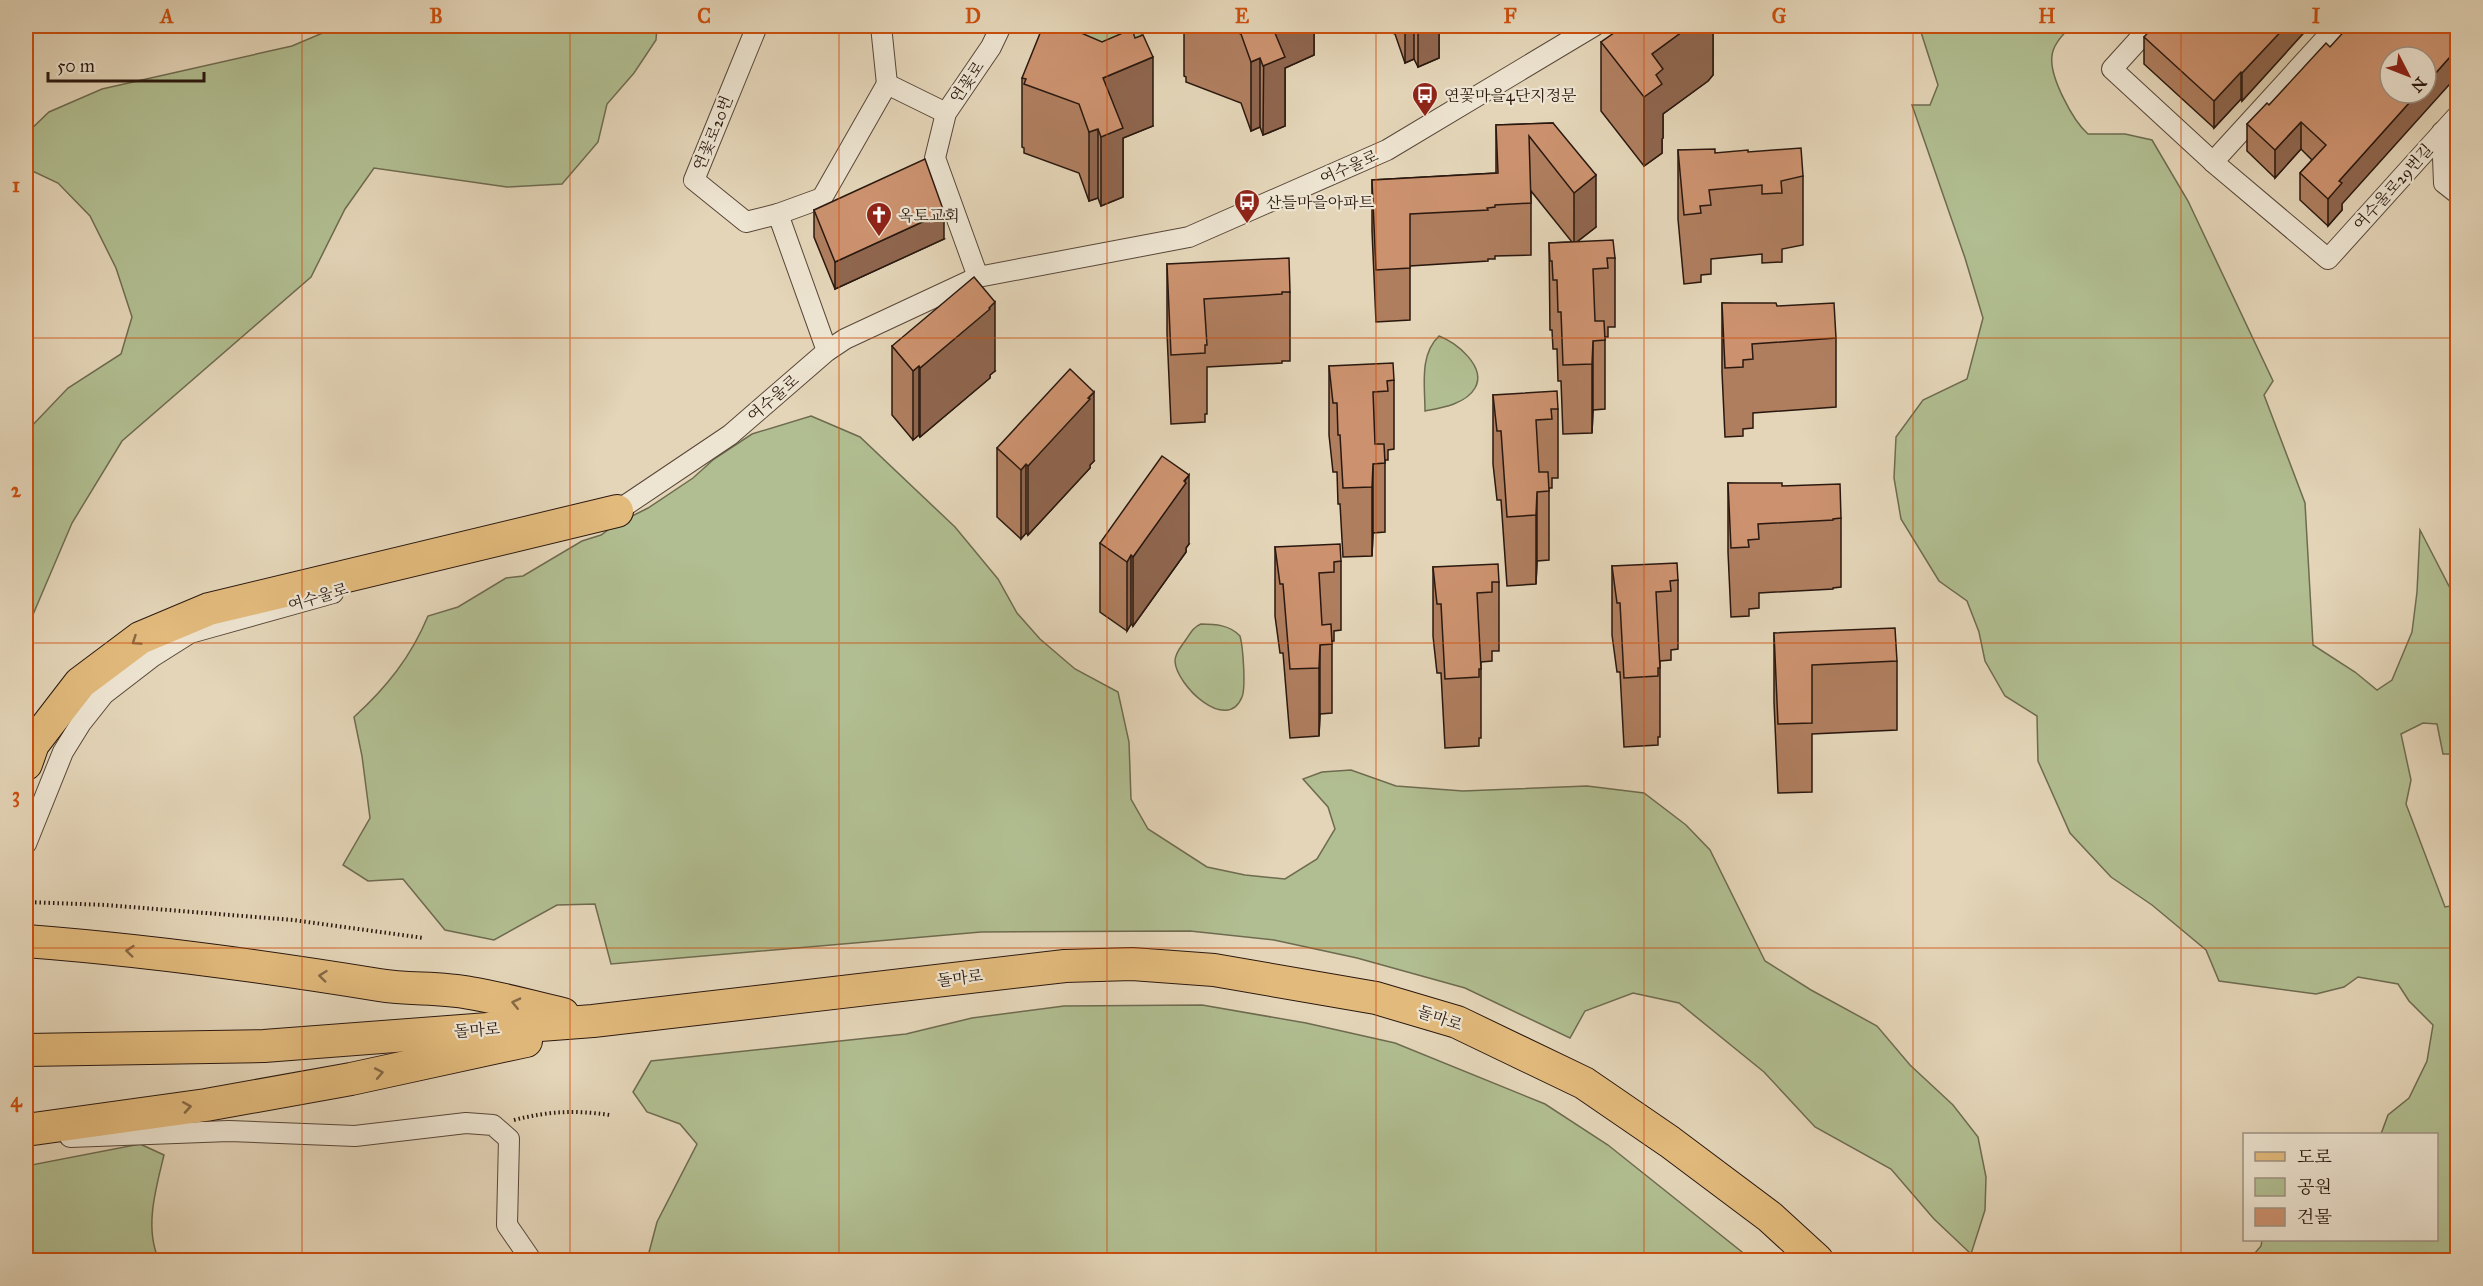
<svg xmlns="http://www.w3.org/2000/svg" width="2483" height="1286" viewBox="0 0 2483 1286" font-family="'IM FELL Great Primer','Noto Serif KR',serif">
	<rect width="100%" height="100%" fill="#e4d5b8"/>
	<filter id="stains"><feTurbulence type="fractalNoise" baseFrequency=".00333" numOctaves="4"/><feColorMatrix values="0 0 0 0 .2 0 0 0 0 .09 0 0 0 0 .02 0 0 0 .5 -.17"/></filter>
	<radialGradient id="worn" r=".72"><stop offset=".6" stop-color="#630" stop-opacity="0"/><stop offset="1" stop-color="#630" stop-opacity=".3"/></radialGradient>
	<g fill="#b1be91" stroke="#6e6b50" stroke-width="1.5">
		<path d="M339,26H657L656,40L634,73L607,104L598,142L562,184L507,187L374,168L345,209L311,277L122,441L72,523L26,631V432L68,388L121,354L132,317L116,268L90,216L58,183L26,168V134L49,112L102,89L292,46Z"/>
		<path d="M1064,26H1142C1144,42 1132,48 1121,57Z"/>
		<path d="M1919,26H2072C2064,33 2053,44 2052,56C2049,76 2073,121 2088,134H2125L2152,140L2188,201L2273,381L2264,395L2305,503L2313,645L2355,672L2377,690L2392,680L2412,632L2417,592L2420,530L2450,588L2457,597V754H2443L2437,724L2423,723L2401,734L2411,780L2406,804L2445,907L2457,905V1260H2249L2261,1246L2262,1240H2436V1134H2381L2388,1115L2409,1098L2427,1061L2433,1025L2409,1001L2398,984L2358,977L2344,987L2316,994L2219,981L2206,950L2152,905L2111,877L2070,833L2038,761L2037,716L2005,696L1985,661L1979,632L1967,601L1939,581L1901,519L1894,478L1896,437L1923,400L1967,379L1983,318L1965,258L1912,105H1930L1938,85Z"/>
		<path d="M1439,336C1456,342 1487,367 1475,388C1466,404 1441,408 1425,411C1425,386 1419,355 1439,336Z"/>
		<path d="M811,416L860,437L955,527L998,579L1017,613L1040,639L1075,669L1118,692L1129,742L1131,799L1148,829L1207,867L1245,875L1285,879L1317,859L1335,829L1328,807L1303,779L1322,772L1351,770L1396,786L1463,791L1587,786L1644,793L1686,825L1710,850L1765,961L1811,990L1877,1026L1910,1065L1953,1105L1978,1137L1986,1177L1985,1210L1971,1254L1934,1219L1891,1169L1815,1127L1764,1072L1679,1003L1633,993L1585,1011L1570,1038L1465,988L1357,958L1274,940L1190,931L981,932L611,964L595,904L557,905L494,940L445,930L403,879L368,881L343,865L370,818L362,756L354,717C386,688 411,657 428,616L458,607L506,578L523,576L582,541L601,535L616,524L648,508L693,478L714,459L752,434Z"/>
		<path d="M1201,624C1215,624 1230,625 1240,636C1243,647 1246,687 1242,697C1227,734 1176,685 1175,661C1175,653 1181,647 1185,641C1190,634 1193,627 1201,624Z"/>
		<path d="M1202,1005L1306,1023L1395,1043L1545,1104L1608,1145L1752,1260H647L657,1222L697,1144L680,1124L647,1112L633,1092L651,1061L906,1034L972,1018L1064,1006Z"/>
		<path d="M140,1144L164,1155C156,1188 144,1228 159,1260H26V1166Z"/>
	</g>
	<g fill="none" stroke-linecap="round" stroke-linejoin="round">
		<defs>
			<g id="minor">
				<path d="M755,26V31L694,180L746,222L778,214L827,351"/>
				<path d="M881,26L887,84L946,113"/>
				<path d="M2151,26L2112,69L2213,162L2328,259L2458,115"/>
				<path d="M2442,132L2444,183L2458,194"/>
				<path d="M2213,162L2337,26"/>
				<path d="M778,214L822,198L887,84"/>
				<path d="M978,277L935,158L946,113L991,47L1001,26"/>
				<path d="M606,514L617,511L730,435L827,351L845,339L978,277L1189,237L1387,150L1594,26"/>
				<path d="M26,844L63,752L81,723L104,694L152,657L190,633L333,593"/>
				<path d="M70,1137L229,1131L355,1136L466,1123L493,1125L509,1139L507,1225L529,1257V1260"/>
			</g>
			<g id="primary">
				<path d="M26,764L33,744L80,683L140,638L209,609L617,511"/>
				<path d="M26,941C144,950 262,966 379,985C409,990 440,987 470,993C501,998 532,1007 563,1014"/>
				<path d="M26,1050L264,1046L593,1021L1065,966L1132,964L1214,970L1376,998L1457,1022L1584,1083L1670,1142L1770,1217L1817,1260"/>
				<path d="M26,1130L206,1105L351,1079L526,1041"/>
			</g>
		</defs>
		<use href="#minor" stroke="#584739" stroke-width="22"/>
		<use href="#primary" stroke="#2a180f" stroke-width="34"/>
		<g stroke="#2a180f" stroke-width="4" stroke-dasharray="1.5 3" stroke-linecap="butt">
			<path d="M26,902L106,905L293,920L424,938"/>
			<path d="M514,1120C550,1111 574,1110 610,1115"/>
		</g>
		<use href="#minor" stroke="#ede4d1" stroke-width="20"/>
		<use href="#primary" stroke="#e2ba7c" stroke-width="32"/>
	</g>
	<g fill="#af7e5f" stroke="#2a180f" stroke-width="1.5">
		<path d="M1184,26H1314V55L1285,68V126L1263,135L1260,127L1251,131L1241,103L1186,82V77L1184,76Z"/>
		<path d="M1371,26H1439V58L1418,67L1414,59L1405,63L1395,34Z"/>
		<path d="M1713,26V75L1708,81L1663,114V138L1662,139V153L1644,166L1601,111V42Z"/>
		<path d="M2310,26L2242,101L2241,99L2214,128L2144,64V37Z"/>
		<path d="M1102,42L1153,126L1123,138V197L1101,206L1098,198L1089,201L1079,173L1024,153V148L1022,147V78Z"/>
		<path d="M2330,47L2342,210L2328,226L2300,200V173L2312,160L2301,149L2275,178L2247,151V124L2269,105Z"/>
		<path d="M1553,123L1596,227L1577,242L1615,258V327H1608V337H1605V409L1593,410L1592,433L1563,434L1561,381H1558L1557,349H1553L1552,330H1550L1549,243L1572,242L1531,191V255L1495,256V259H1488V261L1410,266V320L1376,322L1372,231V180L1496,173V125Z"/>
		<path d="M1678,150L1715,153L1803,176V245L1782,249V262L1762,263V254L1711,259V274L1701,275V282L1684,284L1678,219Z"/>
		<path d="M814,210L944,239L835,289L814,237Z"/>
		<path d="M1167,264L1290,292V361H1282V363L1207,367V414H1205V422L1171,424L1167,333Z"/>
		<path d="M1722,303L1777,306L1836,338V407L1753,413V428L1743,429V436L1725,437L1722,372Z"/>
		<path d="M892,346L995,371L990,375V378L920,437L919,435L913,440L892,415Z"/>
		<path d="M1329,366L1394,380V449L1388,450V460H1385V532L1373,533L1372,556L1343,557L1340,504H1338L1337,472H1333L1329,435Z"/>
		<path d="M1493,395L1558,409V478H1552V488H1549V560L1537,561L1536,584L1507,586L1501,500H1497L1493,464Z"/>
		<path d="M997,448L1094,461L1090,465V468L1028,535L1026,533L1021,539L997,517Z"/>
		<path d="M1728,483L1782,486L1841,518V587L1833,588V589L1759,593V608L1749,609V616L1731,617L1728,552Z"/>
		<path d="M1100,543L1189,544L1186,548V552L1133,626L1131,624L1127,631L1100,612Z"/>
		<path d="M1275,547L1341,561V630L1334,631V641H1332V713L1320,714L1319,736L1290,738L1283,653H1280L1275,616Z"/>
		<path d="M1612,566L1678,580V649L1671,650V660L1660,661V737H1658V745L1624,747L1620,672H1617L1612,635Z"/>
		<path d="M1433,567L1499,582V651H1492V661L1481,662V738H1479V746L1445,748L1441,673H1437L1433,636Z"/>
		<path d="M1774,633L1897,661V730L1812,734V792L1778,793L1774,702Z"/>
	</g>
	<g fill="#8f664e" stroke="#2a180f" stroke-width="1.5">
		<path d="M1264,26H1314V55L1285,68V126L1263,135Z"/>
		<path d="M1405,26H1414V59L1405,63Z"/>
		<path d="M1418,26H1439V58L1418,67Z"/>
		<path d="M1690,26H1713V75L1708,81L1663,114V138L1662,139V153L1644,166V97L1652,54Z"/>
		<path d="M2286,26H2310L2242,101V73Z"/>
		<path d="M2457,49V76L2342,204V210L2328,226V199L2339,181L2418,93H2426V84Z"/>
		<path d="M1153,57V126L1123,138V197L1101,206V137L1103,78Z"/>
		<path d="M1260,58V127L1251,131V62Z"/>
		<path d="M2241,72V99L2214,128V101Z"/>
		<path d="M2301,122V149L2275,178V150Z"/>
		<path d="M1098,129V198L1089,201V132Z"/>
		<path d="M1596,175V227L1574,244V193Z"/>
		<path d="M944,212V239L835,289V262Z"/>
		<path d="M995,302V371L990,375V378L920,437V368Z"/>
		<path d="M1593,341V410L1592,433V364Z"/>
		<path d="M919,366V435L913,440V371Z"/>
		<path d="M1094,392V461L1090,465V468L1028,535V466Z"/>
		<path d="M1026,464V533L1021,539V470Z"/>
		<path d="M1373,464V533L1372,556V487Z"/>
		<path d="M1189,475V544L1186,548V552L1133,626V557Z"/>
		<path d="M1537,492V561L1536,584V515Z"/>
		<path d="M1131,555V624L1127,631V562Z"/>
		<path d="M1320,645V714L1319,736V668Z"/>
	</g>
	<g fill="#cc926f" stroke="#2a180f" stroke-width="1.5">
		<path d="M1043,26H1065L1102,42L1132,29L1135,38L1143,35L1153,57L1103,78L1123,128L1101,137L1098,129L1089,132L1079,104L1024,84L1026,79L1022,78Z"/>
		<path d="M1219,26H1272L1285,57L1263,66L1260,58L1251,62L1241,34Z"/>
		<path d="M1624,26H1690L1652,54L1663,69L1656,75L1662,84L1644,97L1601,42Z"/>
		<path d="M2154,26H2286L2242,73L2241,72L2214,101L2144,37Z"/>
		<path d="M2349,26H2457V49L2426,84V57H2390V93H2418L2339,181L2342,183L2328,199L2300,173L2326,145L2301,122L2275,150L2247,124L2267,103L2269,105L2326,43L2330,47Z"/>
		<path d="M1553,123L1596,175L1574,193L1529,136L1531,203L1495,205V207L1487,208L1488,210L1410,214V268L1376,270L1372,180L1498,173L1496,125Z"/>
		<path d="M1801,148L1803,176L1781,181L1782,193L1762,194V185L1709,190L1711,205L1700,206L1701,213L1684,215L1678,150L1715,149V153L1748,150V152Z"/>
		<path d="M925,159L944,212L835,262L814,210Z"/>
		<path d="M1613,240L1615,258H1607L1608,268L1593,269L1595,321H1604L1605,340L1593,341L1592,364L1563,365L1561,312H1558L1557,280H1553L1552,261H1550L1549,243Z"/>
		<path d="M1289,258L1290,292H1282V294L1204,299L1207,345H1205V353L1171,355L1167,264Z"/>
		<path d="M974,277L995,302L989,308L990,309L920,368L919,366L913,371L892,346Z"/>
		<path d="M1722,303H1776L1777,306L1834,303L1836,338L1752,344L1753,359L1743,360V367L1725,368Z"/>
		<path d="M1393,363L1394,380L1387,381L1388,391L1373,392L1375,444H1384L1385,463L1373,464L1372,487L1343,488L1340,435H1338L1337,403H1333L1329,366Z"/>
		<path d="M1070,369L1094,392L1088,398L1090,399L1028,466L1026,464L1021,470L997,448Z"/>
		<path d="M1557,391L1558,409H1551L1552,419L1536,420L1539,472H1548L1549,491L1537,492L1536,515L1507,517L1501,431H1497L1493,395Z"/>
		<path d="M1162,456L1189,475L1184,481L1186,483L1133,557L1131,555L1127,562L1100,543Z"/>
		<path d="M1728,483H1782V486L1840,484L1841,518L1833,519V520L1758,524L1759,539L1748,540L1749,547L1731,548Z"/>
		<path d="M1340,544L1341,561L1334,562V572L1319,573L1322,625L1331,624L1332,644L1320,645L1319,668L1290,669L1283,584H1280L1275,547Z"/>
		<path d="M1677,563L1678,580L1670,581L1671,591L1656,592L1660,668H1658V676L1624,678L1620,603H1617L1612,566Z"/>
		<path d="M1498,564L1499,582H1492V592L1477,593L1481,669H1479V677L1445,679L1441,604H1437L1433,567Z"/>
		<path d="M1895,628L1897,661L1812,665V723L1778,724L1774,633Z"/>
	</g>
	<defs><path id="oneway-chevron" d="M-2-3.5L2.5 0L-2 3.5" fill="none" stroke-width="1.6" stroke-linecap="round" stroke-linejoin="round" transform="scale(1.5)"/></defs>
	<g stroke="#866946">
		<use href="#oneway-chevron" transform="translate(136 641) rotate(146)"/>
		<use href="#oneway-chevron" transform="translate(130 951) rotate(-174)"/>
		<use href="#oneway-chevron" transform="translate(323 976) rotate(-174)"/>
		<use href="#oneway-chevron" transform="translate(516 1003) rotate(-167)"/>
		<use href="#oneway-chevron" transform="translate(379 1073) rotate(-11)"/>
		<use href="#oneway-chevron" transform="translate(187 1107) rotate(-9)"/>
	</g>
	<path fill="none" stroke="#cc4f0c" stroke-width="1.5" stroke-opacity="0.55" d="M302,26V1260M570,26V1260M839,26V1260M1107,26V1260M1376,26V1260M1644,26V1260M1913,26V1260M2181,26V1260M26,338H2458M26,643H2458M26,948H2458"/>
	<defs>
		<symbol id="bus-pin" viewBox="-11 -11 22 30"><path d="M0 17L-7.5 6A9.5 9.5 0 1 1 7.5 6Z" fill="#8f2418" stroke="#ede4d1"/><path d="M-5-6H5V4H4V6H2V4H-2V6H-4V4H-5ZM-3.5-4V0h7V-4ZM-3.5 1.2v1.5H-2V1.2ZM2 1.2v1.5H3.5V1.2Z" fill="#fff"/></symbol>
		<symbol id="church-pin" viewBox="-11 -11 22 30"><path d="M0 17L-7.5 6A9.5 9.5 0 1 1 7.5 6Z" fill="#8f2418" stroke="#ede4d1"/><path d="M-1.2-6h2.4v3.5h3.3v2.4h-3.3V6h-2.4V-.1h-3.3v-2.4h3.3Z" fill="#fff"/></symbol>
	</defs>
	<g fill-rule="evenodd">
		<use href="#bus-pin" x="1410" y="80" width="30" height="40"/>
		<use href="#bus-pin" x="1232" y="187" width="30" height="40"/>
		<use href="#church-pin" x="864" y="200" width="30" height="40"/>
	</g>
	<g text-anchor="middle" dominant-baseline="central" stroke-width="4.5" stroke-linejoin="round" paint-order="stroke">
		<g font-size="16" fill="#2a180f" stroke="#ede4d1">
			<text transform="translate(967 82) rotate(-56)">연꽃로</text>
			<text transform="translate(713 133) rotate(-68)">연꽃로20번</text>
			<text transform="translate(1349 167) rotate(-24)">여수울로</text>
			<text transform="translate(2393 187) rotate(-48)">여수울로29번길</text>
			<text transform="translate(773 398) rotate(-41)">여수울로</text>
			<text transform="translate(318 597) rotate(-17)">여수울로</text>
			<text transform="translate(960 978) rotate(-7)">돌마로</text>
			<text transform="translate(1440 1018) rotate(19)">돌마로</text>
			<text transform="translate(477 1030) rotate(-4)">돌마로</text>
		</g>
		<g font-size="16" fill="#2a180f" stroke="#ede4d1" text-anchor="start">
			<text x="1444" y="95">연꽃마을4단지정문</text>
			<text x="1266" y="202">산들마을아파트</text>
			<text x="898" y="215">옥토교회</text>
		</g>
	</g>
	<rect width="2483" height="1286" fill="none" stroke="#e4d5b8" stroke-width="66"/>
	<rect x="2243" y="1133" width="195" height="108" fill="#ede4d1" stroke="#9f9283" stroke-width="1.5"/>
	<rect x="2255" y="1152" width="30" height="9" fill="#e2ba7c" stroke="#9f9283" stroke-width="1.5"/>
	<text x="2297" y="1163" font-size="18" fill="#2a180f">도로</text>
	<rect x="2255" y="1178" width="30" height="18" fill="#b1be91" stroke="#9f9283" stroke-width="1.5"/>
	<text x="2297" y="1193" font-size="18" fill="#2a180f">공원</text>
	<rect x="2255" y="1208" width="30" height="18" fill="#cc926f" stroke="#9f9283" stroke-width="1.5"/>
	<text x="2297" y="1223" font-size="18" fill="#2a180f">건물</text>
	<g transform="translate(2408 75) rotate(132)"><circle r="28" fill="#ede4d1" stroke="#9f9283" stroke-width="1.5"/>
	<path d="M0-4.5L10 22L0 15L-10 22Z" fill="#8f2418"/>
	<text y="-9" font-size="16" font-weight="bold" text-anchor="middle" fill="#2a180f">N</text>
	</g>
	<path d="M48 72v9h156v-9" fill="none" stroke="#2a180f" stroke-width="3"/>
	<text x="57" y="72" font-size="18" fill="#2a180f" stroke="#ede4d1" stroke-width="4.5" paint-order="stroke">50 m</text>
	<rect x="33" y="33" width="2417" height="1220" fill="none" stroke="#cc4f0c" stroke-width="2"/>
	<g font-size="20" text-anchor="middle" font-weight="bold" fill="#cc4f0c">
		<text x="167" y="23">A</text>
		<text x="436" y="23">B</text>
		<text x="704" y="23">C</text>
		<text x="973" y="23">D</text>
		<text x="1242" y="23">E</text>
		<text x="1510" y="23">F</text>
		<text x="1779" y="23">G</text>
		<text x="2047" y="23">H</text>
		<text x="2316" y="23">I</text>
		<text x="16" y="192">1</text>
		<text x="16" y="497">2</text>
		<text x="16" y="802">3</text>
		<text x="16" y="1107">4</text>
	</g>
	<rect width="100%" height="100%" filter="url(#stains)"/>
	<rect width="100%" height="100%" fill="url(#worn)"/>
</svg>
